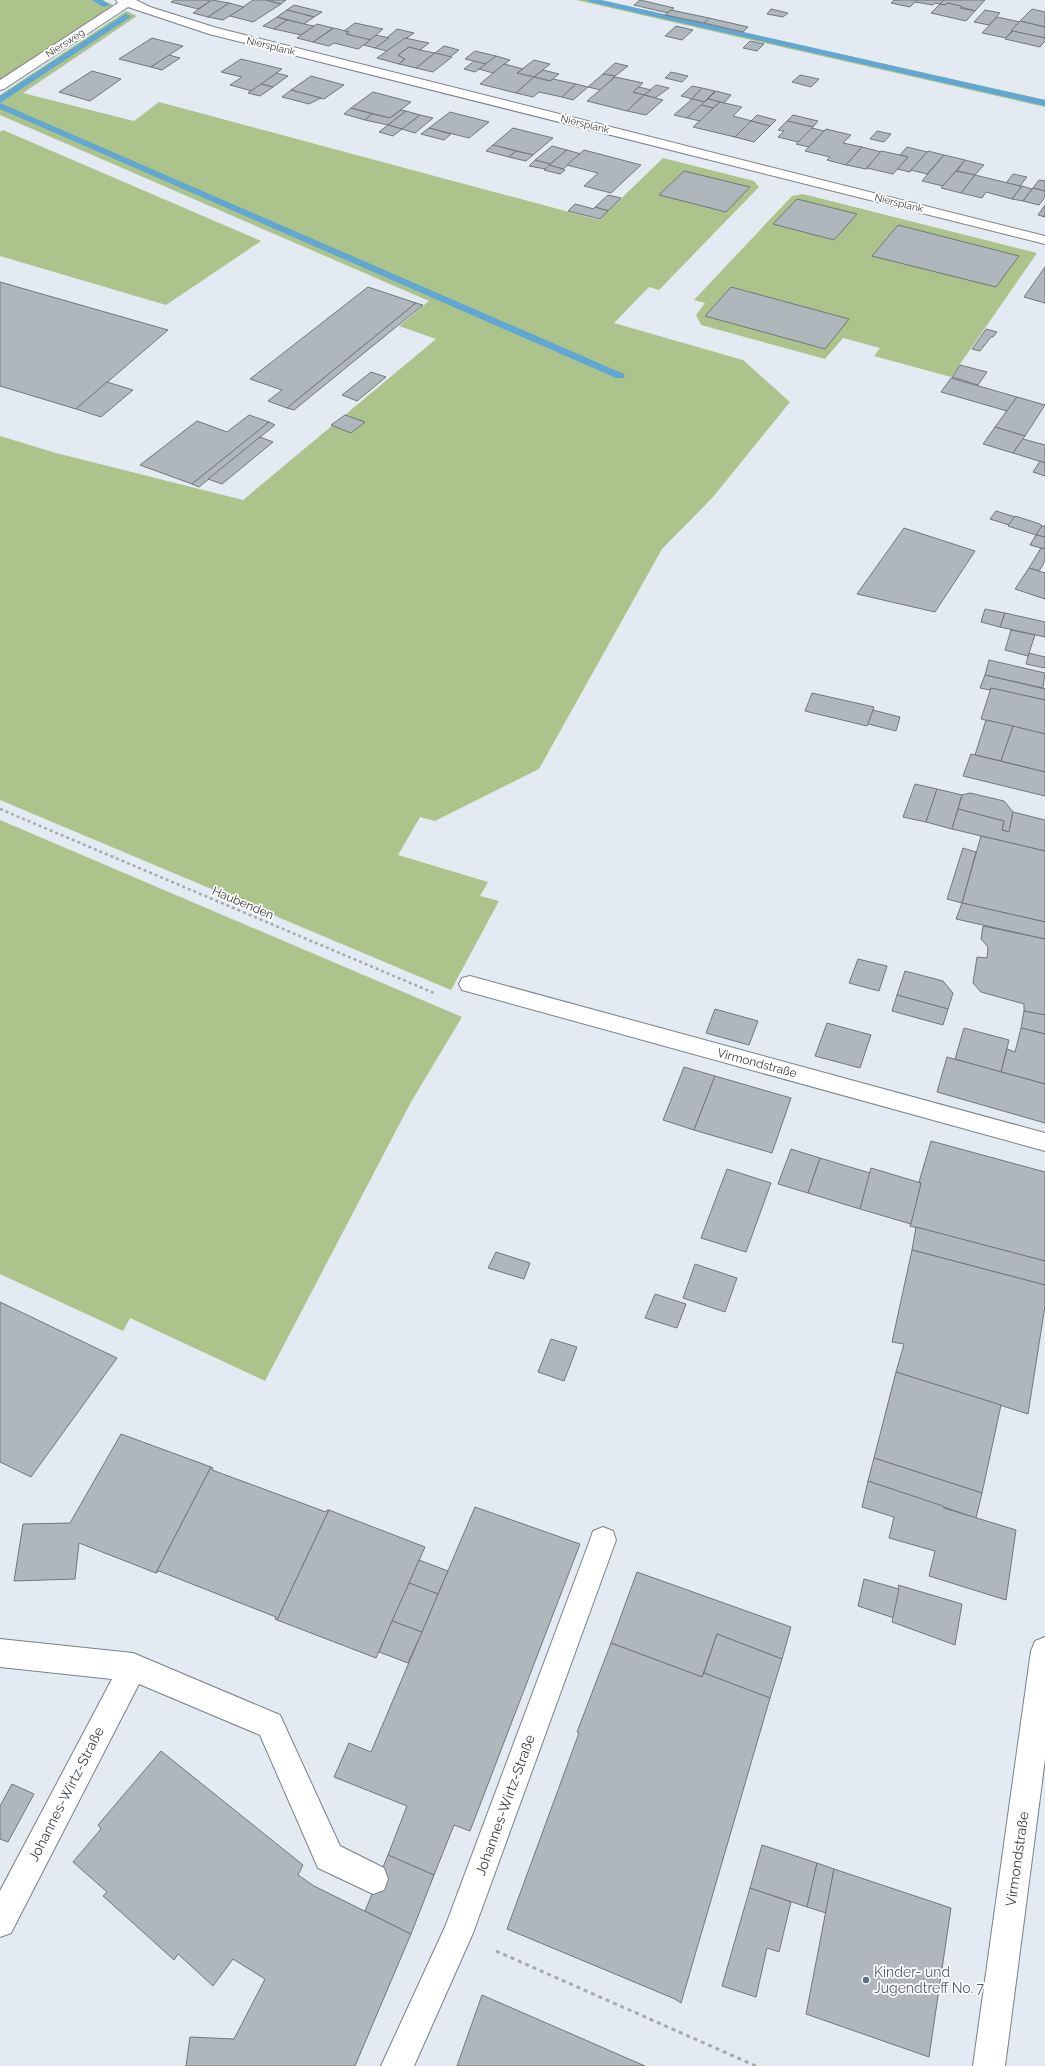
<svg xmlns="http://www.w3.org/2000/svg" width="1045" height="2066" viewBox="0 0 1045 2066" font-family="Raleway,sans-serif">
	<rect width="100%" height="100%" fill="#e3eaf1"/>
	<g fill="#acc48c">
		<path d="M0,0H103L115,6L0,81Z"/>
		<path d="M576,0H601L1045,100V107Z"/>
		<path d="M126,11L137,16L23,93L134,121L159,102L599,220L663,158L754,181L759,187L659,290L649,287L614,323L743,360L790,402L713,497L662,549L539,769L435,821L420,817L398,855L488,882L480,896L499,901L451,990L0,800V436L56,453L243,500L436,339L399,326L429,301L0,115V95Z"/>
		<path d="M3,130L261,241L166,305L0,256V132Z"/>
		<path d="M803,194L1037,253L951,377L874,356L880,348L843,338L825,359L701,325L696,315L705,303L694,300L792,196Z"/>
		<path d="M0,820L462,1017L411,1102L265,1381L130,1318L123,1331L0,1274Z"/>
	</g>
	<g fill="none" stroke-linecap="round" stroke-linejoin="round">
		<g fill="#62a7d2" fill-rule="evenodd">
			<path d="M92,0H102L110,5L103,7Z"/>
			<path d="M586,0H601L1045,100V106L590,2Z"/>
			<path d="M125,14L132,16L0,103V96Z"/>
			<path d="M0,103L624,374L625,376L624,378H616L0,109Z"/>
		</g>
	</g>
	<g fill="#afb6bc" stroke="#71777c">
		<path d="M175,0H206L210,1L198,9L171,2Z"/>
		<path d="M212,0L229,3L208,17L193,13Z"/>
		<path d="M253,0H266L281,4L253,22L230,16Z"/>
		<path d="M266,0H286L281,4Z"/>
		<path d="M640,0L674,8L668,13L634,5Z"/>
		<path d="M894,0H917L910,7L891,3Z"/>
		<path d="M917,0H944L940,4L935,3L933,5L915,2Z"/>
		<path d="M944,0H985L975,11L947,3L945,5L940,4Z"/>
		<path d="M229,3L244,7L223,20L208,17Z"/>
		<path d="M947,3L961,6L960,8L975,11L966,21L931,13L940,4L945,5Z"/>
		<path d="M294,5L322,12L314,17L287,10Z"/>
		<path d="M771,9L788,13L783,17L767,14Z"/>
		<path d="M1032,9L1045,12V27L1020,21Z"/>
		<path d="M287,10L314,17L304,24L277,17Z"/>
		<path d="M671,10L709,18L704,23L665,15Z"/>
		<path d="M985,10L1000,13L989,25L974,22Z"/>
		<path d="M277,17L287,20L274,29L263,26Z"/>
		<path d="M997,17L1020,22L1006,38L982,33Z"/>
		<path d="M709,18L748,27L743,32L704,23Z"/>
		<path d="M287,20L304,24L314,26L301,35L274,29Z"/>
		<path d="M1020,21L1045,27V38L1011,31Z"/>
		<path d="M355,23L383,29L370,40L346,34L349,32L344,31Z"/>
		<path d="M317,24L333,28L313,42L297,38Z"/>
		<path d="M676,26L693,30L682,40L665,36Z"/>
		<path d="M334,28L349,32L346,34L371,40L358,49L334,43L329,46L313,42Z"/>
		<path d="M397,29L414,33L387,51L375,48Z"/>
		<path d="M1013,31L1045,38V41L1040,47L1005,39Z"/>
		<path d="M376,35L389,38L375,48L364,45Z"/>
		<path d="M152,38L183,46L151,67L119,59Z"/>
		<path d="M405,38L429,43L420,50L409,47L398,55L405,59L399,64L377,58Z"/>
		<path d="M750,41L764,44L757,51L743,48Z"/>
		<path d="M444,46L459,50L450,57L435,53Z"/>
		<path d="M409,47L420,50L435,53L416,68L399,64L405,59L398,55Z"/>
		<path d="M475,51L496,56L486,64L465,59Z"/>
		<path d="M435,53L452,57L433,72L416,68Z"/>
		<path d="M169,55L180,58L162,70L151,67Z"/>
		<path d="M496,56L510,60L493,73L479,69Z"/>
		<path d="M241,59L282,69L252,91L230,85L242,77L221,72Z"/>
		<path d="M534,60L550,64L534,77L517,73Z"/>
		<path d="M474,61L486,64L475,72L464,69Z"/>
		<path d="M615,63L628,66L615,76L603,74Z"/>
		<path d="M504,64L523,69L517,73L534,77L516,93L480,84Z"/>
		<path d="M543,70L559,74L550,81L534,77Z"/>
		<path d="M92,71L121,79L90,101L59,92Z"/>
		<path d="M671,72L688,76L682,82L665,78Z"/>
		<path d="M277,73L288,76L273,87L261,84Z"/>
		<path d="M603,74L615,76L601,90L588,87Z"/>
		<path d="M800,75L819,79L811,87L792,82Z"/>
		<path d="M311,76L344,85L324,99L291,90Z"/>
		<path d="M534,77L550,81L553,79L576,84L562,97L539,92L533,97L516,93Z"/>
		<path d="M615,77L643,83L633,92L644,95L627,111L587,101Z"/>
		<path d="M261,84L273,87L260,96L248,93Z"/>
		<path d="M576,84L588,87L573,100L562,97Z"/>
		<path d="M656,85L669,88L655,98L644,95Z"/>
		<path d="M692,86L702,88L692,99L681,96Z"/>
		<path d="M639,87L651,90L644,95L633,92Z"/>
		<path d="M702,88L715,91L704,102L692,99Z"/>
		<path d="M291,90L321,98L309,104L282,97Z"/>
		<path d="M716,91L731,95L724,103L708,99Z"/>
		<path d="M373,92L411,102L390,118L351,108Z"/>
		<path d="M644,95L663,100L646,115L627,111Z"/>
		<path d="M692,99L705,102L687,118L674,115Z"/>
		<path d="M708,99L720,102L713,108L701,105Z"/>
		<path d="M720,102L742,107L733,116L752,121L735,137L693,127Z"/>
		<path d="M701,105L713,108L700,121L687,118Z"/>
		<path d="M351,108L372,114L365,120L344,114Z"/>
		<path d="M401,110L406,111L388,125L365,120L372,114L390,118Z"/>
		<path d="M406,111L420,115L402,129L388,125Z"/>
		<path d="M450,112L489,122L469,138L429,128Z"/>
		<path d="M420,115L433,118L415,133L402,129Z"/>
		<path d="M757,115L776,120L770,126L751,121Z"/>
		<path d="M793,115L818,121L813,127L787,121Z"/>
		<path d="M751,121L770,126L754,142L735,137Z"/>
		<path d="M787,121L813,127L798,142L778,137L784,131L778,130Z"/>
		<path d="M388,125L402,129L393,136L379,132Z"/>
		<path d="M429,128L451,134L444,140L421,134Z"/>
		<path d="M513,128L553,138L533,155L493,145Z"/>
		<path d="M812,128L824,131L809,147L796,144Z"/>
		<path d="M826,129L851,135L843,143L862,147L846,165L827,160L830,157L805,151Z"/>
		<path d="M877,131L891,134L884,142L870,139Z"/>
		<path d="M493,145L516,151L509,157L486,151Z"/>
		<path d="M552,146L567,150L550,164L535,160Z"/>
		<path d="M862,147L881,152L866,169L846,165Z"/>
		<path d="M907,147L927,152L910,172L897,169L908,157L900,155Z"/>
		<path d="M567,150L581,154L563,169L549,165Z"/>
		<path d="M584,150L641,165L611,193L584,186L598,173L567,165Z"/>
		<path d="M516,151L533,155L526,161L509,157Z"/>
		<path d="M881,151L900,155L908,157L893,174L867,168Z"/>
		<path d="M928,151L944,155L927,174L911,170Z"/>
		<path d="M944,155L965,160L943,186L922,181Z"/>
		<path d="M535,160L550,164L545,169L529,166Z"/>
		<path d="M965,160L984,165L975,175L957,171Z"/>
		<path d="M549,165L563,169L565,170L560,174L544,170Z"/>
		<path d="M684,171L750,187L726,212L659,195Z"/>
		<path d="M956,171L975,175L961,193L941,188Z"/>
		<path d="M1013,174L1027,177L1020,186L1006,183Z"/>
		<path d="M975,175L1020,186H1022L1012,199L986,192L982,198L961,193Z"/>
		<path d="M1039,180L1045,181V191L1033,188Z"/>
		<path d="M1022,186L1032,189L1023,201L1012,199Z"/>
		<path d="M1033,188L1045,191V197L1039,205L1023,201Z"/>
		<path d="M608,195L621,198L608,211L595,207Z"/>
		<path d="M797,199L857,214L834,240L773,224Z"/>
		<path d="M575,204L594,209L595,207L608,211L600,219L568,211Z"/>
		<path d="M1045,205V217L1038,215Z"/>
		<path d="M898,225L1019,256L996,287L872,256Z"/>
		<path d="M1045,267V303L1024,297Z"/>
		<path d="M0,282L168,330L76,409L0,386Z"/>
		<path d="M368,287L416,303L287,408L268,401L282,390L250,379Z"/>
		<path d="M731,287L849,319L825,349L705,316Z"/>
		<path d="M416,303L423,305L294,410L287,408Z"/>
		<path d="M986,329L997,332L993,337H991L980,351L972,349Z"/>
		<path d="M960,365L987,372L978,385L952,377Z"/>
		<path d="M371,372L386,377L357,401L342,395Z"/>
		<path d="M951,378L1017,397L1007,411L941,392Z"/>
		<path d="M107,382L133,390L101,417L76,409Z"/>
		<path d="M1017,397L1045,405L1025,436L995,427Z"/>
		<path d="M249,415L269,422L192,484L140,465L197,421L227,432Z"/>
		<path d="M345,415L365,422L351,433L331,425Z"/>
		<path d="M269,422L275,425L199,487L192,484Z"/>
		<path d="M995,427L1025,436L1013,453L983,444Z"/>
		<path d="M260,437L273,442L222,484L208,479Z"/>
		<path d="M1023,439L1045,445V463L1013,453Z"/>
		<path d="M1040,461L1045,463V476L1033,472Z"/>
		<path d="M996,511L1015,517L1009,525L990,519Z"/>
		<path d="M1015,516L1040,524L1042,526L1036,535L1008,526Z"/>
		<path d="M1042,526H1045V537L1036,535Z"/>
		<path d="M904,528L975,551L935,612L857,594Z"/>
		<path d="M1036,535L1045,537V549L1030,545Z"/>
		<path d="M1041,548L1045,549V561L1039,571L1029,568Z"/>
		<path d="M1029,568L1045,573V599L1015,589Z"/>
		<path d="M985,609L1005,613L1000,627L981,622Z"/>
		<path d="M1005,613L1045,622V637L1000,627Z"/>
		<path d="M1011,630L1035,635L1028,656L1005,650Z"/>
		<path d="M1029,653L1045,657V668L1026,664Z"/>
		<path d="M989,660L1045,673L1043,688L985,675Z"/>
		<path d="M985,675L1045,689V700L991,688L990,690L980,688Z"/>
		<path d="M991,688L1045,700V734L981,719Z"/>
		<path d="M812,693L874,707L868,724L867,726L805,711Z"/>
		<path d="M873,710L900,717L896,731L868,724Z"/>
		<path d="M986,720L1013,726L1001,761L975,755Z"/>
		<path d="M1013,726L1045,734V772L1001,761Z"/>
		<path d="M971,754L1045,772V796L963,776Z"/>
		<path d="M915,784L937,789L926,822L903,817Z"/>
		<path d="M937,789L962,795L952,829L926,822Z"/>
		<path d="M970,793L1004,801L1013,812L1009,832L1002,830L1004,821L958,809L962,795Z"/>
		<path d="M958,809L1004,821L1002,830L1009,832L1013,812L1045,820V851L952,829Z"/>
		<path d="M981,836L1045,851V922L962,903Z"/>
		<path d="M963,848L976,852L962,903L947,899Z"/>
		<path d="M962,903L1045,922V939L956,919Z"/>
		<path d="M983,926L1045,939V1015L1024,1011V1004L981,992L973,983L977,957L987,958L988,947L981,939Z"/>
		<path d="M858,959L887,966L879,991L849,983Z"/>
		<path d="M905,971L943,981L953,993L948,1009L897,995Z"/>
		<path d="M897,995L948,1009L943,1025L892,1011Z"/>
		<path d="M715,1009L758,1021L749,1045L706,1033Z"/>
		<path d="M1024,1011L1045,1015V1034L1021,1028Z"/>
		<path d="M827,1023L871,1035L860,1068L815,1056Z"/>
		<path d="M964,1028L1009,1040L1001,1072L955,1059Z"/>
		<path d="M1021,1028L1045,1034V1084L1001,1072L1007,1049L1015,1052Z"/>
		<path d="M947,1057L1045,1084V1123L937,1092Z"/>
		<path d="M684,1067L715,1076L694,1130L663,1120Z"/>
		<path d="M715,1076L791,1098L772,1153L694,1130Z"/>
		<path d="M931,1141L1045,1172V1261L910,1226L921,1183L919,1182Z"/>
		<path d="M791,1149L820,1158L808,1193L778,1184Z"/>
		<path d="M820,1158L870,1173L860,1209L808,1193Z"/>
		<path d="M871,1168L921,1183L911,1224L860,1209Z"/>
		<path d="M727,1169L771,1183L746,1252L701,1238Z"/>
		<path d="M916,1227L1045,1261V1285L912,1250Z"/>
		<path d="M912,1250L1045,1285V1306L1028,1414L896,1372L904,1344L892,1342Z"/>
		<path d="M496,1252L530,1263L524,1279L488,1268Z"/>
		<path d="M695,1264L737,1278L725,1312L683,1298Z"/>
		<path d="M655,1294L686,1304L677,1328L645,1318Z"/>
		<path d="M0,1302L117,1358L31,1477L0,1462Z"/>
		<path d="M551,1339L577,1347L564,1381L538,1372Z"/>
		<path d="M896,1372L1001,1405L982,1493L874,1458Z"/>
		<path d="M121,1434L211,1467L156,1573L79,1543L75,1579L14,1581L23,1524L70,1523Z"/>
		<path d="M874,1458L982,1493L976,1518L868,1481Z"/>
		<path d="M211,1467L213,1468L212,1470L326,1512L327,1510H329L277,1620L275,1619L276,1617L159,1571L156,1573Z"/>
		<path d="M868,1481L943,1506L944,1508L1016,1530L1006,1600L929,1576L935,1551L889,1538L894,1517L862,1507Z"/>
		<path d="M475,1507L580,1544L470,1831L454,1825L434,1875L388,1855L407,1806L334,1777L349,1743L371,1752Z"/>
		<path d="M329,1510L425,1547L376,1658L277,1620Z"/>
		<path d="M419,1560L448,1571L438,1594L409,1583Z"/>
		<path d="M637,1572L791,1627L782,1659L717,1634L702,1677L611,1643Z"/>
		<path d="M864,1579L899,1589L894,1618L858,1606Z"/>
		<path d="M409,1583L438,1594L422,1632L392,1621Z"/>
		<path d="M898,1585L962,1604L955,1645L892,1622L899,1589Z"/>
		<path d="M392,1621L422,1632L408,1663L379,1652Z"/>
		<path d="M717,1634L782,1659L770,1698L704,1673Z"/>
		<path d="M611,1643L702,1677L704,1673L770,1698L681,2003L675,1999L507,1929L579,1733L577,1732Z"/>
		<path d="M161,1751L303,1865L298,1875L314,1886L411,1934L355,2066H186L190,2037L234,2039L265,1979L233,1959L213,1986L178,1954L174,1960L103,1896L107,1892L73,1862L101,1829L98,1825Z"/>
		<path d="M12,1784L34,1794L8,1842L0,1839V1806Z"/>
		<path d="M762,1845L817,1863L807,1907L750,1888Z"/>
		<path d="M388,1855L434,1875L411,1934L365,1911Z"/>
		<path d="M817,1863L834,1869L826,1913L807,1907Z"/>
		<path d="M834,1869L951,1908L929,2057L806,2014Z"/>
		<path d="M750,1888L791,1902L779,1952L767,1948L756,1997L722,1986Z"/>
		<path d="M482,1995L645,2066H457Z"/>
	</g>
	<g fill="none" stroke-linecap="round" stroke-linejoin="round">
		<defs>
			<g id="street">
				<path d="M116,0H136L150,7L217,28L1045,236V244L209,34L128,7L4,89L0,90V80L118,3Z"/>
				<path d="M470,976L1045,1133V1151L462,990L459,984L462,978Z"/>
				<path d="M603,1527L613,1531L616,1540L473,1933L414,2066H381L445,1927L590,1540L593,1531Z"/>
				<path d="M1045,1637V1759L1005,2066H973L1031,1651L1035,1641Z"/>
				<path d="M0,1639L133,1653L280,1715L340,1846L384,1868L388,1879L384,1890L373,1894L318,1868L260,1735L139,1684L11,1933L0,1937V1891L112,1679L0,1667Z"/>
			</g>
		</defs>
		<use href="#street" stroke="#7a8186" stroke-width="2"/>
		<path stroke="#a4aaaf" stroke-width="2.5" stroke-dasharray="3 3" stroke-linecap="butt" d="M0,809L434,993"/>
		<path stroke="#a4aaaf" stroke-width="3" stroke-dasharray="4 4" stroke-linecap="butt" d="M496,1951L756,2066"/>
		<use href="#street" fill="#fff" fill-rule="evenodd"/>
	</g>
	<circle fill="#5c6f8a" stroke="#fff" stroke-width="1.5" cx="866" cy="1980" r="4"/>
	<g text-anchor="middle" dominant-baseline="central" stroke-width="3.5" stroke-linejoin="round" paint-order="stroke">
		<g font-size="10" fill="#3b3d40" stroke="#fff">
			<text transform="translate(65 43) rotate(-33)">Niersweg</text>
			<text transform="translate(271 46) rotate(14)">Niersplank</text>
			<text transform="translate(585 124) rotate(14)">Niersplank</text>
			<text transform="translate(899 203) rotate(14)">Niersplank</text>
		</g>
		<g font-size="12" fill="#3b3d40" stroke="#fff">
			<text transform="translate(243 903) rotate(23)">Haubenden</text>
			<text transform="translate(757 1063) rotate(15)">Virmondstraße</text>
		</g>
		<g font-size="14" fill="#3b3d40" stroke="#fff">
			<text transform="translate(66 1794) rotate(-63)">Johannes-Wirtz-Straße</text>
			<text transform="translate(505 1805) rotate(-70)">Johannes-Wirtz-Straße</text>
			<text transform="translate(1017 1859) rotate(-82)">Virmondstraße</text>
		</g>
		<g font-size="14" fill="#4e5e75" stroke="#fff" text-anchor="start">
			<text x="874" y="1972">Kinder- und<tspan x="874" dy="16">Jugendtreff No. 7</tspan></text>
		</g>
	</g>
</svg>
